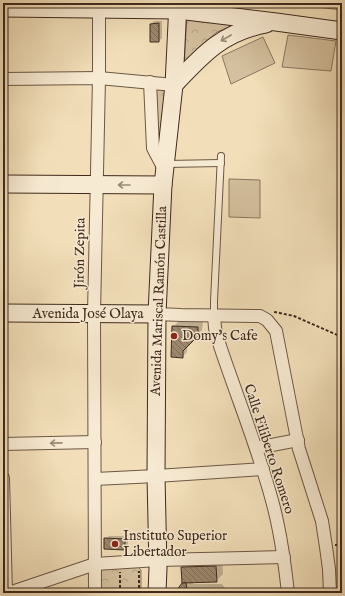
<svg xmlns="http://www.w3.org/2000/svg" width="345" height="596" viewBox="0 0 345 596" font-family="'IM FELL English',serif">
	<defs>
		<pattern id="park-crowns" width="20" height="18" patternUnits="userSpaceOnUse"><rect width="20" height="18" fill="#d4c09e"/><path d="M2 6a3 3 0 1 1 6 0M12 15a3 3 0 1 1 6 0" fill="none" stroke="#b7a588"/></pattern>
		<pattern id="building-back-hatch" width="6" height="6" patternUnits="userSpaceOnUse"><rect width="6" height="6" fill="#9c886e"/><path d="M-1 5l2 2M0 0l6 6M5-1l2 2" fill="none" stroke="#816f5a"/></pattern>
	</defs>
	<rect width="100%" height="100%" fill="#f2dfb9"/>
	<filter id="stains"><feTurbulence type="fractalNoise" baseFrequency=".005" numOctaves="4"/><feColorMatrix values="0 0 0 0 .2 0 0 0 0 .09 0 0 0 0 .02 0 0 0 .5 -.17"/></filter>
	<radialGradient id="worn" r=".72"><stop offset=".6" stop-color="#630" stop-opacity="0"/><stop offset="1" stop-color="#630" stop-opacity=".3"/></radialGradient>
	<g fill="url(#park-crowns)" stroke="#8a755e">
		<path d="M187,15L248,19L217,32L197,49L184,67Z"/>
		<path d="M153,88L171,89L158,141Z"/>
		<path d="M138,567L141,570V593H99V569Z"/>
	</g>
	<g fill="#d4c09e" stroke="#8a755e">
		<path d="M282,3H342V10Z"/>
		<path d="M288,35L336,41L331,71L282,67Z"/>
		<path d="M263,37L275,63L231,84L222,56Z"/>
		<path d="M229,179L260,180V218L229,217Z"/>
	</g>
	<g fill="#0003">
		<path d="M154,21H162V38L159,41L151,24Z"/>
		<path d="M178,322H203L202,330L187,345V352L182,357L173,327Z"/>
		<path d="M109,536H128V546L124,549L105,539Z"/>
		<path d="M222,560L223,574L216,581H193V584H222L229,593H178V591L183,583L182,567L189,561Z"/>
	</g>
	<g fill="url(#building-back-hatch)" stroke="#3f2a1d">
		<path d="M159,23V42H150V24Z"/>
		<path d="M172,326L198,327V336L183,351V358L171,357Z"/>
		<path d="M104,538L125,539V550L104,549Z"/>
		<path d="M216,566L217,582L182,583L181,567Z"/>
		<path d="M182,583H186L187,590H215L218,593H177V590Z"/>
	</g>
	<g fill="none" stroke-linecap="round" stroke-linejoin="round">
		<defs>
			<g id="lane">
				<path d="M167,164L221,163"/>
				<path d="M214,315V301L221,156"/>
			</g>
			<g id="street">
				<path d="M3,79L99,78L174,85"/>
				<path d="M150,82L153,148L164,169"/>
				<path d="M157,314L181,315L260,316L267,320L276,331L299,449L322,521L326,547L329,569L330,593"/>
				<path d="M214,315L215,328L220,346C238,400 260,453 274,508C281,536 285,565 288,593"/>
				<path d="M3,444L95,442"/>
				<path d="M256,448L298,440"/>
				<path d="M3,478L6,593"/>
				<path d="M95,479L156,476L263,469"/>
				<path d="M9,593L95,564L158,560L284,557"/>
				<path d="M95,593L94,314L99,78V10"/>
			</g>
			<g id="secondary">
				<path d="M3,8L178,10L276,22L342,31"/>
				<path d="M174,85C203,54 223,32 266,24"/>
				<path d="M3,184L163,185"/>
				<path d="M3,313L157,314"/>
				<path d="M157,593L158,568L156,476L157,314L163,185L174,85L178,3"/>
			</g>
		</defs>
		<use href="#lane" stroke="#6c5744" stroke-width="8"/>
		<use href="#street" stroke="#6c5744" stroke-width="14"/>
		<use href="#secondary" stroke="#3f2a1d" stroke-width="19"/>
		<g stroke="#3f2a1d" stroke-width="2" stroke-dasharray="3 2" stroke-linecap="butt">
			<path d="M275,313V312L294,316L342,337"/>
			<path d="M335,545H342"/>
			<path d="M120,593V572"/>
			<path d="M139,593V571"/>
		</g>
		<use href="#lane" stroke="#f7ead2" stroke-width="6"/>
		<use href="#street" stroke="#f7ead2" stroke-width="12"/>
		<use href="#secondary" stroke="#f7ead2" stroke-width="17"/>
	</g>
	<defs><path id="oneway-shaft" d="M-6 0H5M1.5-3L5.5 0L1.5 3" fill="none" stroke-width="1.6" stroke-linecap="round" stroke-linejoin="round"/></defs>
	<g stroke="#9b8a78">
		<use href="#oneway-shaft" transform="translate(226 38) rotate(150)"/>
		<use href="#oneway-shaft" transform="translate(124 185) rotate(-180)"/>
		<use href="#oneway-shaft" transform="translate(56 443) rotate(179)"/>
	</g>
	<g fill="#8f2418" stroke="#f7ead2" stroke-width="1.5">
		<circle cx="174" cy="336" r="4"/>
		<circle cx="115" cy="544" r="4"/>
	</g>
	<g text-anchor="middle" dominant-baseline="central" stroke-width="3" stroke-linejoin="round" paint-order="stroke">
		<g font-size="14" fill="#3f2a1d" stroke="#f7ead2">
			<text transform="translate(80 253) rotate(-89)">Jirón Zepita</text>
			<text transform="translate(159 301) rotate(-88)">Avenida Mariscal Ramón Castilla</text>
			<text x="88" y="314">Avenida José Olaya</text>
			<text transform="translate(269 449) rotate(72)">Calle Filiberto Romero</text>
		</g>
		<g font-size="14" fill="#3f2a1d" stroke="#f7ead2" text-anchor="start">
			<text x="182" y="336">Domy's Cafe</text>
			<text x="123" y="536">Instituto Superior<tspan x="123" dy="16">Libertador</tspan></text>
		</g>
	</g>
	<rect width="345" height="596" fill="none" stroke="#f2dfb9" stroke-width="16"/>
	<rect x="4" y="4" width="337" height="588" fill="none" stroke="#3f2a1d" stroke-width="2"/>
	<rect x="8" y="8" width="329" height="580" fill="none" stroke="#3f2a1d"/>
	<rect width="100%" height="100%" filter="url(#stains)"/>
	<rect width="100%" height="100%" fill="url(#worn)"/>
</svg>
